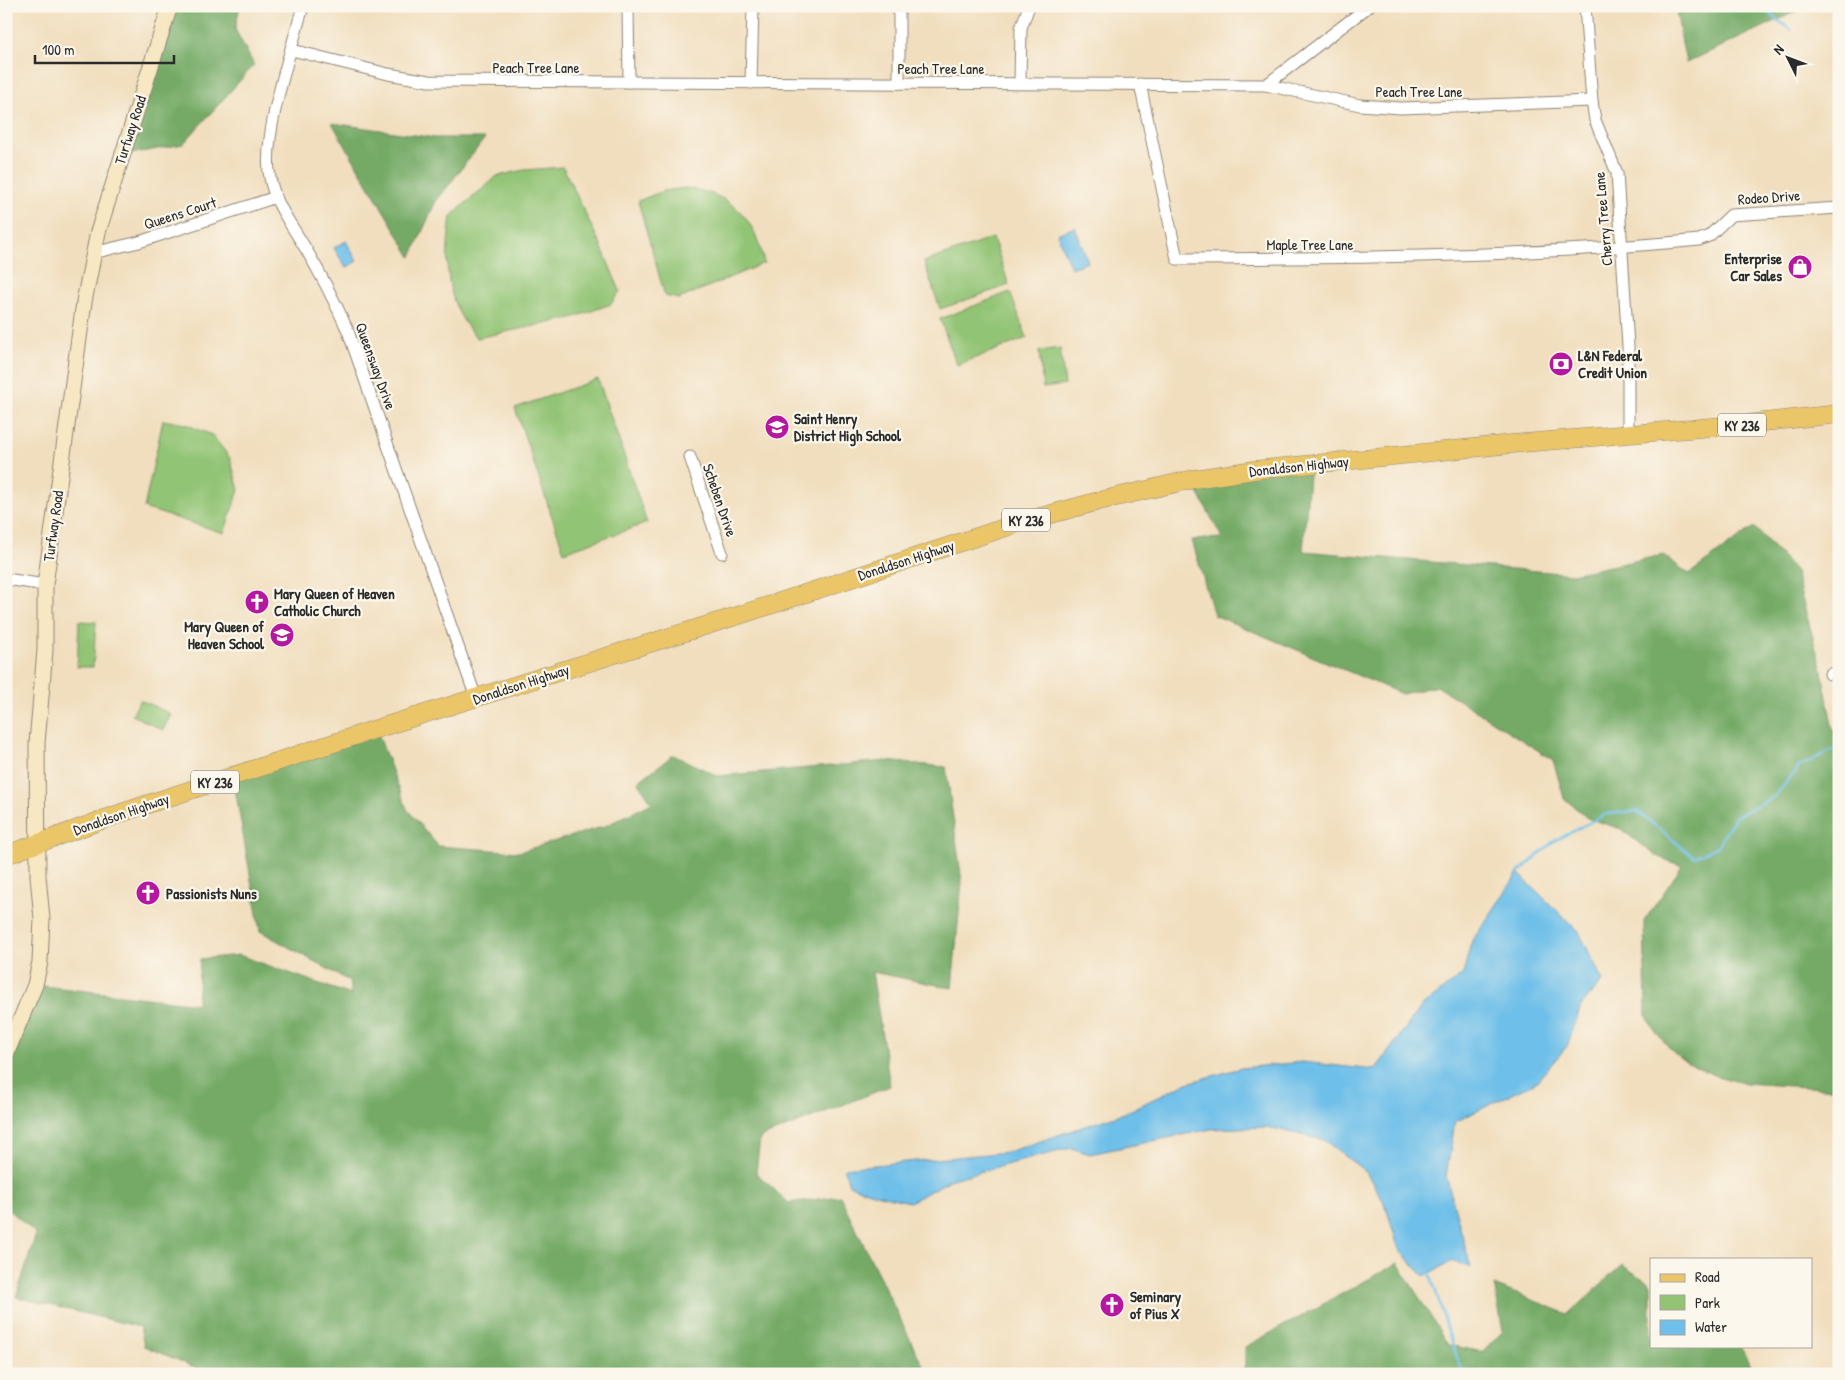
<svg xmlns="http://www.w3.org/2000/svg" width="1845" height="1380" viewBox="0 0 1845 1380" font-family="'Patrick Hand',sans-serif">
	<rect width="100%" height="100%" fill="#fbf7ec"/>
	<filter id="ink" filterUnits="userSpaceOnUse"><feTurbulence type="fractalNoise" baseFrequency=".02" numOctaves="2"/><feDisplacementMap in="SourceGraphic" scale="10" xChannelSelector="R" yChannelSelector="G"/><feConvolveMatrix kernelMatrix="1 2 1 2 8 2 1 2 1" color-interpolation-filters="sRGB"/></filter>
	<filter id="wash" filterUnits="userSpaceOnUse"><feTurbulence type="fractalNoise" baseFrequency=".0096" numOctaves="4" result="noise"/><feDisplacementMap in="SourceGraphic" scale="20" xChannelSelector="R" yChannelSelector="G"/><feGaussianBlur stdDeviation="1.12" result="paint"/><feColorMatrix in="noise" values="0 0 0 0 0 0 0 0 0 0 0 0 0 0 0 0 0 1.4 0 .05"/><feComposite in="paint" operator="in"/></filter>
	<g filter="url(#wash)">
		<rect width="100%" height="100%" fill="#f1debe"/>
		<g fill="#92c474" stroke="#5e7850">
			<path d="M563,167L602,248L620,291L611,304L572,318L477,338C443,302 445,262 451,216L497,176L524,170Z"/>
			<path d="M686,188C732,194 755,217 764,263L679,299L665,296L638,201L663,191Z"/>
			<path d="M993,238L1009,285L940,309L924,262Z"/>
			<path d="M1010,292L1027,338L957,365L940,319Z"/>
			<path d="M1060,348L1065,385L1043,388L1039,351Z"/>
			<path d="M598,379L647,523L564,552L515,408Z"/>
			<path d="M163,420L185,424L212,435L230,458L239,490L224,533L144,508Z"/>
			<path d="M79,621L96,622L93,667H77Z"/>
			<path d="M140,700L171,714L163,730L132,715Z"/>
		</g>
		<g fill="#75aa66" stroke="#506a48">
			<path d="M170,6H240L235,29L254,65L183,144L121,156Z"/>
			<path d="M1675,6H1808L1686,63Z"/>
			<path d="M332,123L435,138H485L435,203L411,257Z"/>
			<path d="M1310,464L1303,551L1572,574L1663,555L1689,574L1754,527L1794,569L1822,671L1833,730L1839,729V1089L1743,1083L1717,1076L1687,1063L1673,1052L1655,1031L1646,1015L1644,921L1682,866L1656,856L1621,829L1587,818L1564,798L1553,760L1437,686L1402,694L1214,615L1192,540L1222,538L1193,483Z"/>
			<path d="M376,729L407,809L438,846L519,852L605,826L652,803L638,782L673,755L718,776L886,761L946,767L962,882L952,988L872,972L890,1086L760,1138L756,1173L789,1203L840,1196L927,1374H211L144,1346L140,1327L16,1297L36,1234L6,1207V1054L35,985L197,1004L200,959L239,955L351,995L349,981L260,931L231,766Z"/>
			<path d="M1398,1263L1448,1345L1483,1352L1503,1331L1494,1285L1568,1314L1622,1265L1651,1284V1346H1741L1756,1374H1245V1347Z"/>
		</g>
		<g fill="#6ebfe9" stroke="#4c758a">
			<path d="M1075,227L1088,262L1071,268L1057,234Z"/>
			<path d="M346,241L357,261L346,268L334,248Z"/>
			<path d="M1518,873L1579,932L1603,981L1581,1006L1568,1045L1536,1082L1455,1122L1446,1176L1471,1268L1452,1261L1424,1276L1399,1250L1385,1204L1366,1172L1324,1140L1267,1127L1211,1129L1090,1154L1071,1148L952,1179L910,1202L875,1194L849,1185L844,1168L1008,1152L1127,1112L1184,1084L1241,1068L1302,1062L1375,1070L1421,1007L1463,974L1471,943Z"/>
		</g>
		<g fill="none" stroke-linecap="round" stroke-linejoin="round">
			<g stroke="#6ebfe9" stroke-width="2.5">
				<path d="M1759,6L1791,30"/>
				<path d="M1518,873L1554,841L1606,814L1637,811L1694,857L1718,846L1735,817L1775,796L1800,766L1839,747"/>
				<path d="M1429,1273C1443,1306 1448,1341 1464,1374"/>
			</g>
		</g>
	</g>
	<g filter="url(#ink)">
		<g fill="none" stroke-linecap="round" stroke-linejoin="round">
			<defs>
				<g id="street">
					<path d="M303,6C292,49 261,137 270,178C275,204 291,224 304,246C321,274 335,302 348,331L476,698"/>
					<path d="M628,6L629,82"/>
					<path d="M1585,6L1592,101L1595,120L1617,173L1628,346V434"/>
					<path d="M292,50L388,74L429,81L1266,85L1360,105L1401,108L1592,101"/>
					<path d="M751,83L753,6"/>
					<path d="M899,83V6"/>
					<path d="M1020,83L1021,28L1029,6"/>
					<path d="M1140,84L1177,259C1351,258 1526,257 1699,240L1709,236L1731,215L1839,208"/>
					<path d="M1266,85L1369,6"/>
					<path d="M93,253L139,242L276,197"/>
					<path d="M690,457L722,553"/>
					<path d="M6,579L45,585"/>
					<path d="M1830,674L1839,672"/>
				</g>
				<path id="secondary" d="M6,1054L35,985L40,962L42,919L38,876L37,743L45,650V585L84,302L98,232L170,6"/>
				<path id="primary" d="M6,855L124,812L376,729L743,614L1022,522L1099,501L1194,479L1254,470L1512,444L1736,425L1839,414"/>
			</defs>
			<use href="#street" stroke="#8e8474" stroke-width="13"/>
			<use href="#secondary" stroke="#8e8474" stroke-width="17"/>
			<use href="#primary" stroke="#8e8474" stroke-width="19"/>
			<use href="#street" stroke="#fff" stroke-width="11"/>
			<use href="#secondary" stroke="#f7e8c3" stroke-width="15"/>
			<use href="#primary" stroke="#ebc669" stroke-width="18"/>
		</g>
	</g>
	<defs>
		<symbol id="shop-disc" viewBox="-11 -11 22 22"><circle r="9.5" fill="#b5179e" stroke="#fbf7ec"/><path d="M-5-2.5h2.3a2.7 3.5 0 0 1 5.4 0H5L5.5 6h-11ZM-1.5-2.5h3a1.5 2.3 0 0 0-3 0Z" fill="#fff"/></symbol>
		<symbol id="bank-disc" viewBox="-11 -11 22 22"><circle r="9.5" fill="#b5179e" stroke="#fbf7ec"/><path d="M-6-4H6V4H-6ZM0-2.3a2.3 2.3 0 1 0 0 4.6a2.3 2.3 0 1 0 0-4.6Z" fill="#fff"/></symbol>
		<symbol id="school-disc" viewBox="-11 -11 22 22"><circle r="9.5" fill="#b5179e" stroke="#fbf7ec"/><path d="M0-5L7-2L0 1L-7-2ZM-4 1L0 2.5L4 1V4Q0 6-4 4Z" fill="#fff"/></symbol>
		<symbol id="church-disc" viewBox="-11 -11 22 22"><circle r="9.5" fill="#b5179e" stroke="#fbf7ec"/><path d="M-1.2-6h2.4v3.5h3.3v2.4h-3.3V6h-2.4V-.1h-3.3v-2.4h3.3Z" fill="#fff"/></symbol>
	</defs>
	<g fill-rule="evenodd">
		<use href="#shop-disc" x="1786" y="253" width="28" height="28"/>
		<use href="#bank-disc" x="1547" y="350" width="28" height="28"/>
		<use href="#school-disc" x="763" y="413" width="28" height="28"/>
		<use href="#church-disc" x="243" y="588" width="28" height="28"/>
		<use href="#school-disc" x="268" y="621" width="28" height="28"/>
		<use href="#church-disc" x="134" y="879" width="28" height="28"/>
		<use href="#church-disc" x="1098" y="1291" width="28" height="28"/>
	</g>
	<g text-anchor="middle" dominant-baseline="central" stroke-width="4.5" stroke-linejoin="round" paint-order="stroke">
		<g fill="#fbf7ec" stroke="#696865" stroke-width="1">
			<rect x="1718" y="413.5" width="48" height="23" rx="4"/>
			<rect x="1002" y="508.5" width="48" height="23" rx="4"/>
			<rect x="191" y="770.5" width="48" height="23" rx="4"/>
		</g>
		<g font-size="14" font-weight="bold" fill="#2b2b2b">
			<text x="1742" y="425">KY 236</text>
			<text x="1026" y="520">KY 236</text>
			<text x="215" y="782">KY 236</text>
		</g>
		<g font-size="15" fill="#2b2b2b" stroke="#fbf7ec">
			<text x="536" y="67">Peach Tree Lane</text>
			<text x="941" y="68">Peach Tree Lane</text>
			<text x="1419" y="91">Peach Tree Lane</text>
			<text transform="translate(130 130) rotate(-72)">Turfway Road</text>
			<text transform="translate(1769 197) rotate(-4)">Rodeo Drive</text>
			<text transform="translate(180 213) rotate(-18)">Queens Court</text>
			<text transform="translate(1603 219) rotate(-95)">Cherry Tree Lane</text>
			<text x="1310" y="244">Maple Tree Lane</text>
			<text transform="translate(376 366) rotate(70)">Queensway Drive</text>
			<text transform="translate(1299 466) rotate(-6)">Donaldson Highway</text>
			<text transform="translate(720 500) rotate(71)">Scheben Drive</text>
			<text transform="translate(53 526) rotate(-82)">Turfway Road</text>
			<text transform="translate(906 560) rotate(-18)">Donaldson Highway</text>
			<text transform="translate(521 684) rotate(-18)">Donaldson Highway</text>
			<text transform="translate(121 814) rotate(-19)">Donaldson Highway</text>
		</g>
		<g font-size="15" font-weight="bold" fill="#2b2b2b" stroke="#fbf7ec" text-anchor="start">
			<text x="1782" y="258" text-anchor="end">Enterprise<tspan x="1782" dy="17">Car Sales</tspan></text>
			<text x="1578" y="355">L&amp;N Federal<tspan x="1578" dy="17">Credit Union</tspan></text>
			<text x="794" y="418">Saint Henry<tspan x="794" dy="17">District High School</tspan></text>
			<text x="274" y="593">Mary Queen of Heaven<tspan x="274" dy="17">Catholic Church</tspan></text>
			<text x="264" y="626" text-anchor="end">Mary Queen of<tspan x="264" dy="17">Heaven School</tspan></text>
			<text x="166" y="893">Passionists Nuns</text>
			<text x="1130" y="1296">Seminary<tspan x="1130" dy="17">of Pius X</tspan></text>
		</g>
	</g>
	<rect width="1845" height="1380" fill="none" stroke="#fbf7ec" stroke-width="25"/>
	<rect x="1650" y="1258" width="162" height="90" fill="#fbf7ec" stroke="#a8a59f"/>
	<rect x="1660" y="1274" width="25" height="8" fill="#ebc669" stroke="#a8a59f"/>
	<text x="1695" y="1282" font-size="15" fill="#2b2b2b">Road</text>
	<rect x="1660" y="1295" width="25" height="15" fill="#92c474" stroke="#a8a59f"/>
	<text x="1695" y="1308" font-size="15" fill="#2b2b2b">Park</text>
	<rect x="1660" y="1320" width="25" height="15" fill="#6ebfe9" stroke="#a8a59f"/>
	<text x="1695" y="1332" font-size="15" fill="#2b2b2b">Water</text>
	<g transform="translate(1788 58) rotate(312)" stroke="#fbf7ec" stroke-width="4" paint-order="stroke">
	<path d="M0-4L9 19L0 12L-9 19Z" fill="#2b2b2b"/>
	<text y="-8" font-size="14" font-weight="bold" text-anchor="middle" fill="#2b2b2b">N</text>
	</g>
	<path d="M35 55v8h139v-8" fill="none" stroke="#2b2b2b" stroke-width="2.5"/>
	<text x="42" y="55" font-size="15" fill="#2b2b2b" stroke="#fbf7ec" stroke-width="4" paint-order="stroke">100 m</text>
</svg>
